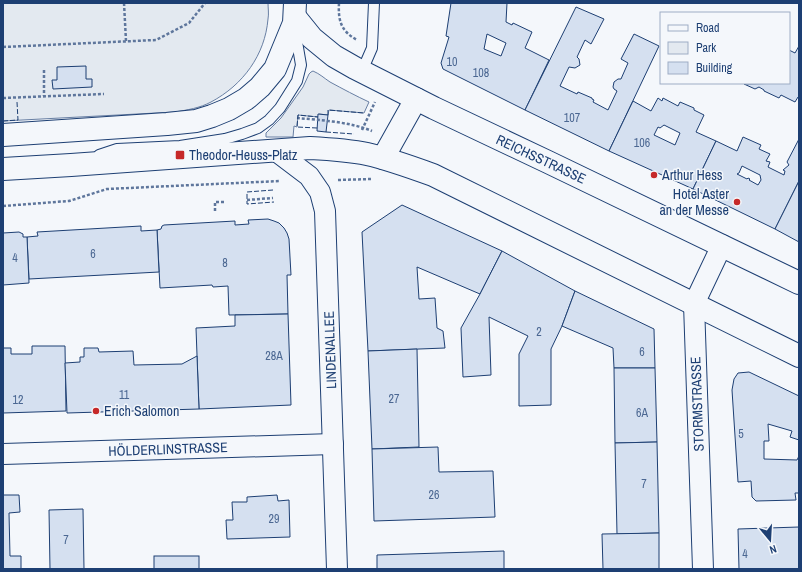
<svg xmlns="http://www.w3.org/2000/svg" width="802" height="572" viewBox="0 0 802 572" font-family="'Archivo Narrow',sans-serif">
	<rect width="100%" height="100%" fill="#f4f7fb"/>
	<g fill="#e3e9f0" stroke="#687fa3">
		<path d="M3,3H268C268,8 269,14 268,19C265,55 243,85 211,102C200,108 187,110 175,112L3,121Z"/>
		<path d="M313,71C320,74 324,78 330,82C343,89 356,96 369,102L364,113L329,110L328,115L319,114L318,117L298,115L297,127L294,126L293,137H266V133L281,118L303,87L309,74L311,72Z"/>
	</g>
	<g fill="#d5e0f0" stroke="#1d3f73" fill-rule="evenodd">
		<path d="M451,3H507L506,22L512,25L513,23L532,32L525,48L549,60L525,110L443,69L441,63L449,37L446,36ZM487,34L506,43L501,56L484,49Z"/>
		<path d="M576,7L604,19L591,44L585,40L577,57L579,59L580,65L575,68L569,67L560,86L577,94L578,92L592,98V99L594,100L593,102L608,110L617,91L614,89L613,87L614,82L618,79H621L628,63L621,59L634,34L659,46L609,151L525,110Z"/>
		<path d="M799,46V97H798L795,102L781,95L779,98L764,91V90L759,87L755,89L744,84L789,83V50L795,53Z"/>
		<path d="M86,66V79H92V87L53,89L52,80H57V67Z"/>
		<path d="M658,98L662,101L663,98L678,106L680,102L694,108V110L704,115L696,132L716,141L693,189L609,151L633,101L651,111ZM664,125L680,133L675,145L654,135L658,127L660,128Z"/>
		<path d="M318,114L328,115L326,132L317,131Z"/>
		<path d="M743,137L761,145L759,149L770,154L766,161L770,162L768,167L784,175L785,171L783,170L789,165L787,162L799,139V181L775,229L693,189L716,141L737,151ZM742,166L760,175L761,180L758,185L749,180L750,179L748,178L747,179L737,174L739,173Z"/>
		<path d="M799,181V242L775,229Z"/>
		<path d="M402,205L502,251L480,294L417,267L419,299L435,298L437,328L443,331L445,348L368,351L362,232Z"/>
		<path d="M268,219L274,221L279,223L284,228L287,233L289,239L291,275H287L288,314L229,315L228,286L213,287L212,285L160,288L157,230L161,229L162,226L164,225L235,221V225L249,224L248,220Z"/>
		<path d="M141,226V231L157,230L159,272L29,279L27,237L38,236L37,232Z"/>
		<path d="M19,232L23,234V237H27L29,283L3,285V233Z"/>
		<path d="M502,251L575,291L562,326L551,349V405L519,406V354L528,336L489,317L491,375L463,377L461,328L480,294Z"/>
		<path d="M575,291L654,329L655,368H614L613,348L562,326Z"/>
		<path d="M288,314L291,405L199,409L196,328L235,326V315Z"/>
		<path d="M32,346H65L66,411L3,413V348H11V354H32Z"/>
		<path d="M84,348H98L99,352L133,351L134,365L182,364L197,356L199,409L67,413L65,363L80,362V357H84Z"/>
		<path d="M417,349L419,447L372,449L368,351Z"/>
		<path d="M614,368H655L657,442L615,443Z"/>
		<path d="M749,372L799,396V440L790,437L792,431L768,424L769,441H764V459L797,460L799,456V493H795L796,500L756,501L752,497L751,481L738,482L732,390L734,379L738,373Z"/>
		<path d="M657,442L659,533L617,534L615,443Z"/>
		<path d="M438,447L439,472L493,471L495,517L374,521L372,449Z"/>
		<path d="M3,495H19L20,512L9,513L10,556H21V569H3Z"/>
		<path d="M277,495L278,501L289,500L290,537L227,539L226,520H233L232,502H247V497Z"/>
		<path d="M83,509L84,569H50L49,510Z"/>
		<path d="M799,527V569H739L738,529Z"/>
		<path d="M659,533V569H603L602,534Z"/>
		<path d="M504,551V569H377V555Z"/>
		<rect x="154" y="556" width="45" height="13"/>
	</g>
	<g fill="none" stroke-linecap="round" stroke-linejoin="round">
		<defs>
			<g id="lane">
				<path d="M362,71L372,48L374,3"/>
				<path d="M99,155L117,149L180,146L225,139L242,134L258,128L269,120L280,108L297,81L301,65L295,30"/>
			</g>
			<g id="street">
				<path d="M276,151L309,176L320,192L325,211L337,569"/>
				<path d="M3,454L333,444"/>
				<path d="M703,569L694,304L722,245"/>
			</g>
			<g id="secondary">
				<path d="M295,17L312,38L334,56L355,68L434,108L548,162L799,283"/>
				<path d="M383,158L416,99"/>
				<path d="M3,169L71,165L310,148C329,149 348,150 367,154C389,159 411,167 433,175L799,356"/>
			</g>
			<path id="primary" d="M3,135L167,124L196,121L212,116L229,109L246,99L260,87L275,69L294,23L295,3"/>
		</defs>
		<use href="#lane" stroke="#1d3f73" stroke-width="12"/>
		<use href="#street" stroke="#1d3f73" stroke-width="22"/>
		<use href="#secondary" stroke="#1d3f73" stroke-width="24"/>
		<use href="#primary" stroke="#1d3f73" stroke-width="24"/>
		<g stroke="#5e769c" stroke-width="2.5" stroke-dasharray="3 2" stroke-linecap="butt">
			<path d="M124,3L126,41"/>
			<path d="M339,3C338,21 341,31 357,40"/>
			<path d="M3,47L156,40L189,23L205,3"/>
			<path d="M44,70V96"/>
			<path d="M3,98L104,94"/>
			<path d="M297,118C320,120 351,122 372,131"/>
			<path d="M362,130L375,102"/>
			<path d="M338,180L371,179"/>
			<path d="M247,200L273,198"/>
			<path d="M3,206L69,201L107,189L280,181"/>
			<path d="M215,211V202H224"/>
		</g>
		<use href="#lane" stroke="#f4f7fb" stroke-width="10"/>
		<use href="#street" stroke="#f4f7fb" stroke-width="20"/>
		<use href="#secondary" stroke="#f4f7fb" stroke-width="22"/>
		<use href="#primary" stroke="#f4f7fb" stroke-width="22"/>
		<g stroke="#1d3f73" stroke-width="1" stroke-dasharray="5 2" stroke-linecap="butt">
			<path d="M328,115V110L364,113"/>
			<path d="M3,121L18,120L17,102"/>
			<path d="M317,128L297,127L298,115L318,117"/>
			<path d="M326,132L354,134"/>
			<path d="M273,190L247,192V204L274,202"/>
		</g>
	</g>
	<g fill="#c62828" stroke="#f4f7fb" stroke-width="1.5">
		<rect x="175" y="150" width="10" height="10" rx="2"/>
		<circle cx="654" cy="175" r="4"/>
		<circle cx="737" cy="202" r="4"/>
		<circle cx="96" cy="411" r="4"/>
	</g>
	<g text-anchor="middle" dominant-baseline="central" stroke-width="3" stroke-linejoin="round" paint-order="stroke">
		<g font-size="12" fill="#4b6792">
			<text x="452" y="62">10</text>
			<text x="481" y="73">108</text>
			<text x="572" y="118">107</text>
			<text x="642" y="143">106</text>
			<text x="93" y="254">6</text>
			<text x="15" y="258">4</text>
			<text x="225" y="263">8</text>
			<text x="539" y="332">2</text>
			<text x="642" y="352">6</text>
			<text x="274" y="356">28A</text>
			<text x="124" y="395">11</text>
			<text x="394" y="399">27</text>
			<text x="18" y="400">12</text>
			<text x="642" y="413">6A</text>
			<text x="741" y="434">5</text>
			<text x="644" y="484">7</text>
			<text x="434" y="495">26</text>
			<text x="274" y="519">29</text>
			<text x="66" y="540">7</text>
			<text x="745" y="554">4</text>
		</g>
		<g font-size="14" fill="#1d3f73" stroke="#f4f7fb" text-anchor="start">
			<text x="189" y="155">Theodor-Heuss-Platz</text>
			<text x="662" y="175">Arthur Hess</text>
			<text x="729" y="194" text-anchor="end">Hotel Aster<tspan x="729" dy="16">an der Messe</tspan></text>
			<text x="104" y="411">Erich Salomon</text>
		</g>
		<g font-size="14" fill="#1d3f73" stroke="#f4f7fb">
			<text transform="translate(541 159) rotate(25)">REICHSSTRASSE</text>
			<text transform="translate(330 350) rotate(-92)">LINDENALLEE</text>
			<text transform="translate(697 404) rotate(-92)">STORMSTRASSE</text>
			<text transform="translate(168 449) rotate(-2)">HÖLDERLINSTRASSE</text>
		</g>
	</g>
	<rect width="802" height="572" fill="none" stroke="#1d3f73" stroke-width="8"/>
	<rect x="660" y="12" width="130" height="72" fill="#f4f7fb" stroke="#9eadc5"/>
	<rect x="668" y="25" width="20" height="6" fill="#f4f7fb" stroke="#9eadc5"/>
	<text x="696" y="32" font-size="12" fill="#1d3f73">Road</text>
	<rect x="668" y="42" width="20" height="12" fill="#e3e9f0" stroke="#9eadc5"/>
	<text x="696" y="52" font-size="12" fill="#1d3f73">Park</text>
	<rect x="668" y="62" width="20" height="12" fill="#d5e0f0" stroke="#9eadc5"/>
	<text x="696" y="72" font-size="12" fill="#1d3f73">Building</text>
	<g transform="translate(770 540) rotate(162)" stroke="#f4f7fb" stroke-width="3" paint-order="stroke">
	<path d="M0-3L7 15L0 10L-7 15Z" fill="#1d3f73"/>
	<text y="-6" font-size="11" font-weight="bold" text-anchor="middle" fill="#1d3f73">N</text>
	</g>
</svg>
